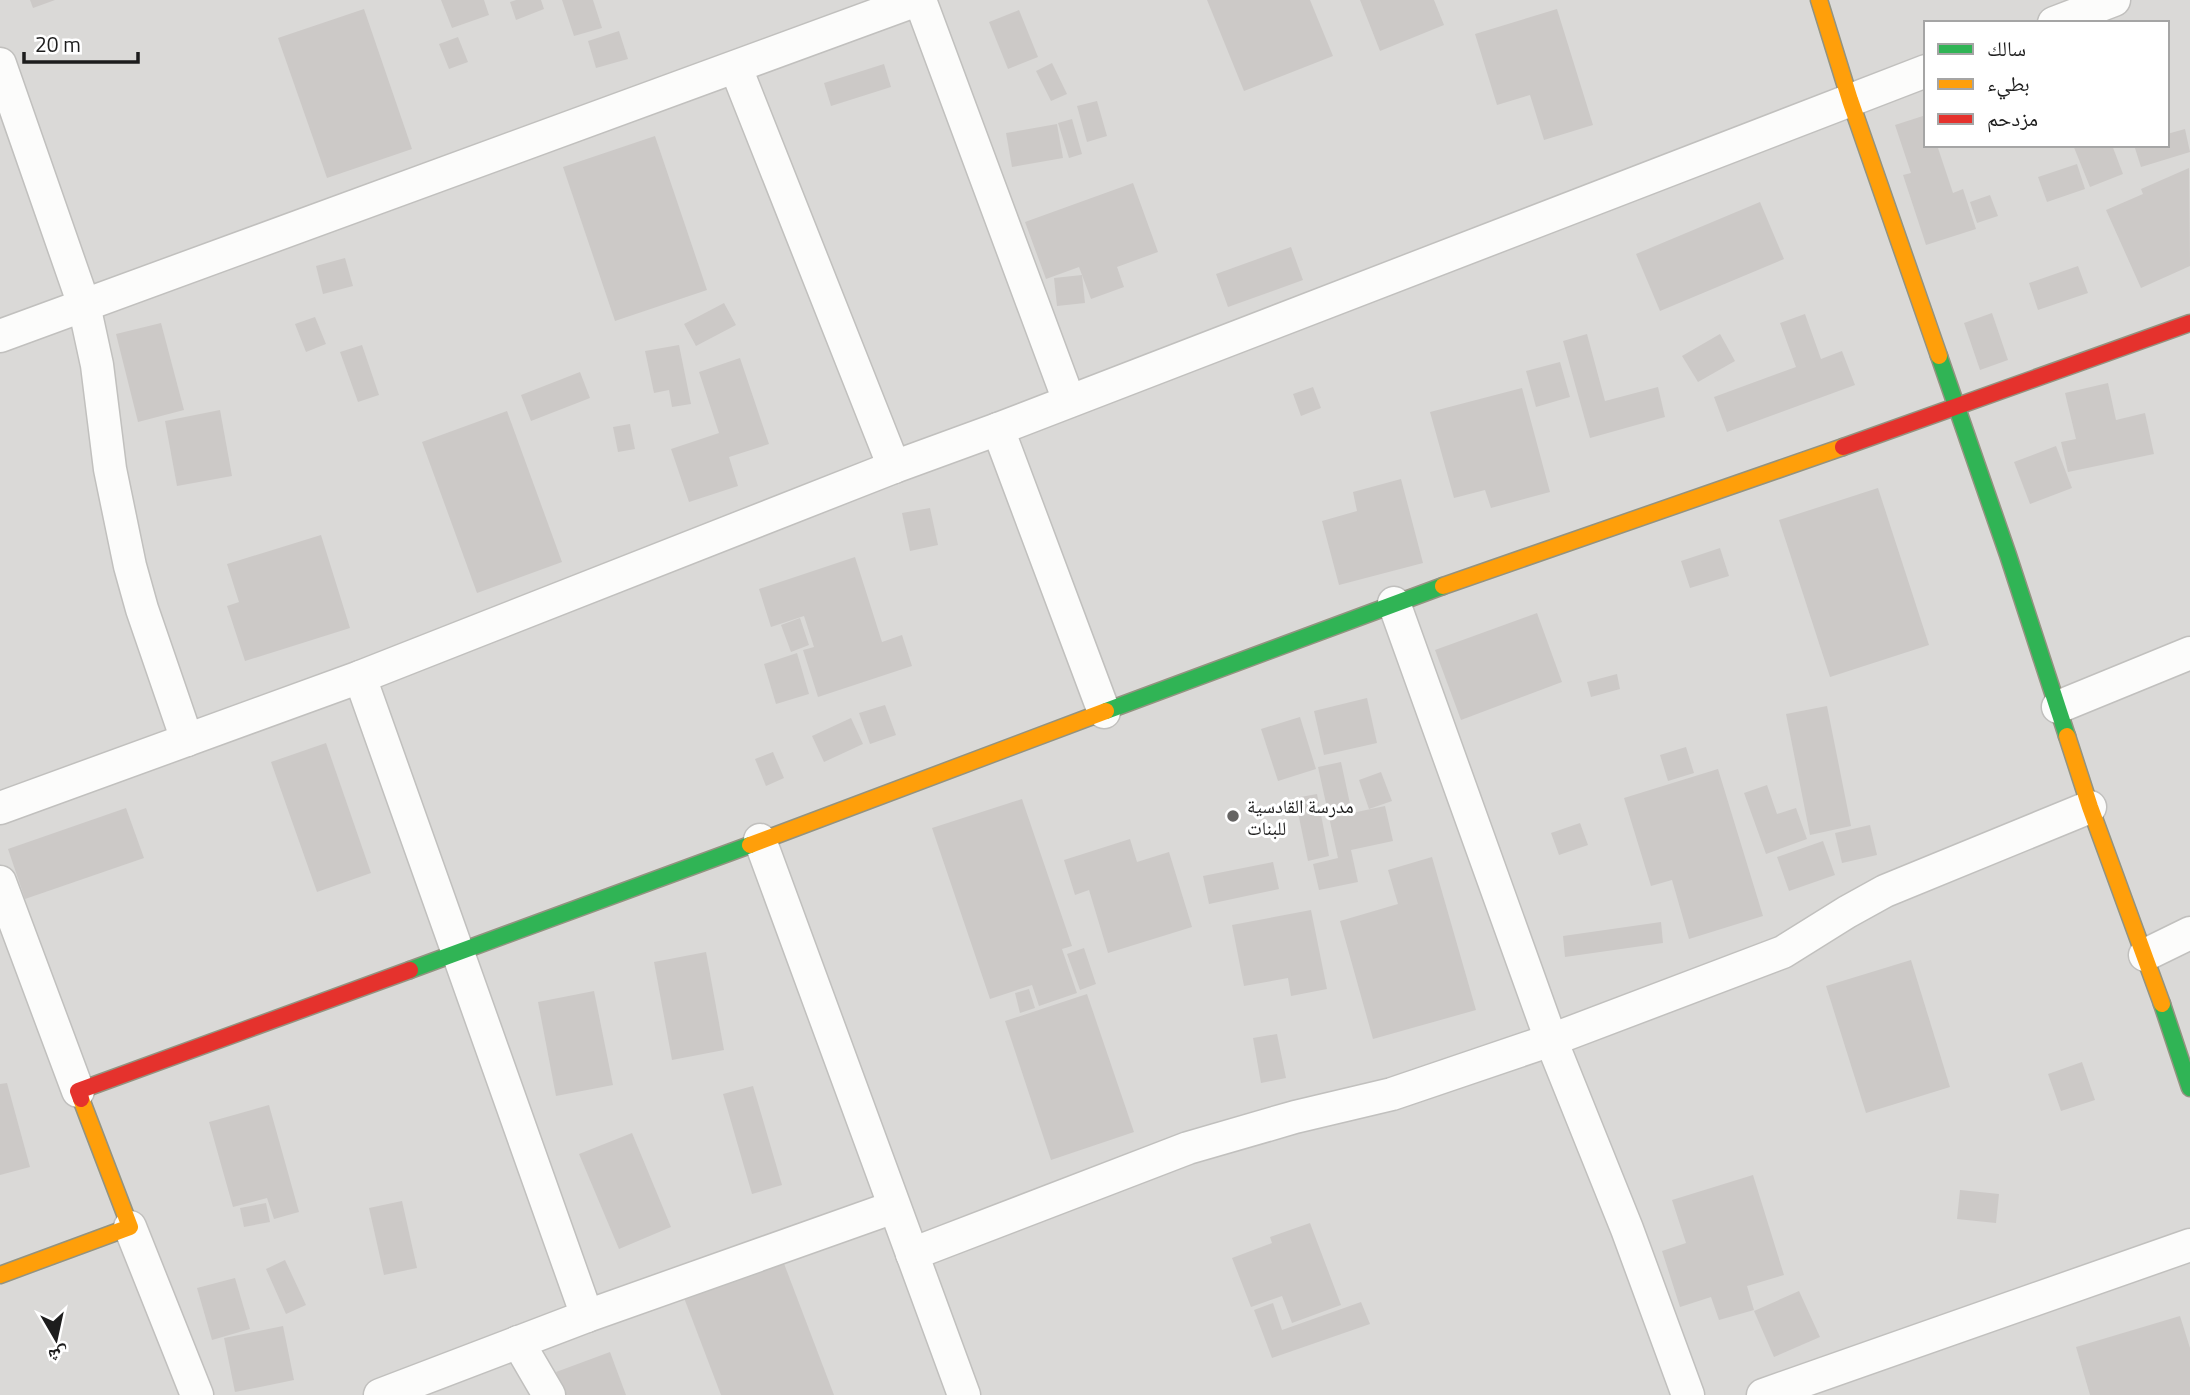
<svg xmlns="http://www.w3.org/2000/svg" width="2190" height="1395" viewBox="0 0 2190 1395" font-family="'Titillium Web','Noto Naskh Arabic',sans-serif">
	<rect width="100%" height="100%" fill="#ebe9e6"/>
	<path fill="#dad9d7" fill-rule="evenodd" d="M0,0H2190V1395H0ZM1926,23H2167V145H1926Z"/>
	<g fill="#ccc9c7">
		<path d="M30,0H55L33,8Z"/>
		<path d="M441,0H484L489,15L452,28Z"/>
		<path d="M516,0H541L544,9L516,20L510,2Z"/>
		<path d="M562,0H593L602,28L574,36Z"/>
		<path d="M1207,0H1310L1333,56L1244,91Z"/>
		<path d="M1360,0H1434L1444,25L1380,51Z"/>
		<path d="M364,9L412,149L327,178L278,38Z"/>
		<path d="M1557,9L1593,125L1544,140L1530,95L1497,105L1475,34Z"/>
		<path d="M1019,10L1038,57L1008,69L989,22Z"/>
		<path d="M619,31L628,59L596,68L588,41Z"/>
		<path d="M458,37L468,62L449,69L439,44Z"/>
		<path d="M1052,63L1067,94L1051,101L1036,71Z"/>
		<path d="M884,64L891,87L831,106L824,83Z"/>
		<path d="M1097,101L1107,136L1087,142L1077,106Z"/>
		<path d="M1926,115V145H1937L1953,193L1963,189L1976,229L1926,245L1903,175L1911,173L1895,125Z"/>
		<path d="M1072,119L1082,154L1069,158L1058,123Z"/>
		<path d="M1057,124L1063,158L1012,167L1006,133Z"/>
		<path d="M2185,129L2190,152L2141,167L2134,145H2167V134Z"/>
		<path d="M655,136L707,290L615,321L563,167Z"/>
		<path d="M2073,145H2112L2123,174L2090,187Z"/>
		<path d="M2077,164L2085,189L2047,202L2038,177Z"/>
		<path d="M2189,168L2190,266L2141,288L2106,210L2143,194L2141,189Z"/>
		<path d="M1133,183L1158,252L1117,267L1124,287L1091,299L1079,267L1046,279L1025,222Z"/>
		<path d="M1990,195L1998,216L1977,223L1970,202Z"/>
		<path d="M1760,202L1784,259L1660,311L1636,254Z"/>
		<path d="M1291,247L1303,280L1228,307L1216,274Z"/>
		<path d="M345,258L353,286L323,294L316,266Z"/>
		<path d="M2078,266L2088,293L2038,310L2029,283Z"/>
		<path d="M1082,275L1085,303L1057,306L1054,278Z"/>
		<path d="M724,303L736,325L696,346L684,324Z"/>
		<path d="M1992,313L2008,360L1980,370L1964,323Z"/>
		<path d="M1805,314L1821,359L1842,351L1855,385L1727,432L1714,397L1796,367L1780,323Z"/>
		<path d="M315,317L326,344L306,352L295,324Z"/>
		<path d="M161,323L184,410L138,422L116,334Z"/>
		<path d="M1587,334L1605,401L1658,387L1665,417L1590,438L1563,341Z"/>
		<path d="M1720,334L1735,361L1698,382L1682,356Z"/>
		<path d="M362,345L379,395L358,402L340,352Z"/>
		<path d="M679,345L691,404L672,407L669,390L654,393L645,351Z"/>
		<path d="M740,358L769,444L729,457L738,486L689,502L671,449L719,433L699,372Z"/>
		<path d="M1560,362L1570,397L1536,407L1526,371Z"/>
		<path d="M580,372L590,398L531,421L521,395Z"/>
		<path d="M2108,383L2116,420L2145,413L2154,454L2068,472L2061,442L2076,439L2065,393Z"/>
		<path d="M1313,387L1321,408L1301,416L1293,394Z"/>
		<path d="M1522,388L1550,492L1491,508L1485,490L1454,498L1430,412Z"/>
		<path d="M220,410L232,476L177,486L165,421Z"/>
		<path d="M507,411L562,562L477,593L422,442Z"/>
		<path d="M630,424L635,449L618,452L613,427Z"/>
		<path d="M2056,446L2072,488L2030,504L2014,462Z"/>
		<path d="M1401,479L1423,563L1339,585L1322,521L1357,511L1353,492Z"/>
		<path d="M1878,488L1929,645L1830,677L1779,520Z"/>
		<path d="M930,508L938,545L910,551L902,513Z"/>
		<path d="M321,535L350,628L245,661L227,606L239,602L227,564Z"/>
		<path d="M1720,548L1729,576L1690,588L1681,561Z"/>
		<path d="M855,557L882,642L902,635L912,666L818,697L803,650L814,647L804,616L771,627L759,589Z"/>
		<path d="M1537,613L1562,682L1461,720L1435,650Z"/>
		<path d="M800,618L809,645L791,652L781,625Z"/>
		<path d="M797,653L809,694L776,704L764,664Z"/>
		<path d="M1617,674L1620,689L1591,697L1587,682Z"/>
		<path d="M1367,698L1377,743L1324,755L1314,711Z"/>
		<path d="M885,705L896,735L870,744L859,713Z"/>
		<path d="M1827,706L1851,826L1810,835L1786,714Z"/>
		<path d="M1300,717L1316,769L1278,781L1261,729Z"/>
		<path d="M851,718L863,744L824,762L812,736Z"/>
		<path d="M326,743L371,873L317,892L271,762Z"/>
		<path d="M1686,747L1694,773L1668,781L1660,755Z"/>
		<path d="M773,752L784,778L766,786L755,759Z"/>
		<path d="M1341,762L1352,813L1385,806L1393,841L1351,850L1358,882L1319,890L1313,864L1338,858L1318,767Z"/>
		<path d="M1718,769L1763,916L1689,939L1672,880L1651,886L1624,798Z"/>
		<path d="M1381,772L1392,801L1369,809L1359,780Z"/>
		<path d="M1767,785L1777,814L1796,808L1807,839L1766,854L1744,793Z"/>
		<path d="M1317,794L1329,856L1308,861L1295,798Z"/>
		<path d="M1022,799L1072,946L1062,949L1077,993L1039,1006L1032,985L990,999L932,828Z"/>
		<path d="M126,808L144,858L25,899L8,849Z"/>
		<path d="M1580,823L1588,845L1559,855L1551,833Z"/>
		<path d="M1870,825L1877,855L1842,863L1835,833Z"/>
		<path d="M1130,839L1137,862L1169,852L1192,927L1108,953L1089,890L1075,895L1064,860Z"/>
		<path d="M1823,841L1835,875L1789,891L1777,857Z"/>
		<path d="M1432,857L1476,1010L1373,1039L1340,921L1398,904L1388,870Z"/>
		<path d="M1273,862L1279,889L1209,904L1203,876Z"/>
		<path d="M1311,910L1327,989L1291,996L1288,978L1244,986L1232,925Z"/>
		<path d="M1661,922L1663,943L1565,957L1563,936Z"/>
		<path d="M1084,948L1096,984L1080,990L1067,954Z"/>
		<path d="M706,952L724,1050L672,1060L654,962Z"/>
		<path d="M1911,960L1950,1087L1866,1113L1826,986Z"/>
		<path d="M1029,989L1035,1008L1020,1013L1015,993Z"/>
		<path d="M594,991L613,1085L556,1096L538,1002Z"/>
		<path d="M1087,994L1134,1132L1051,1160L1005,1021Z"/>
		<path d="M1277,1034L1286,1078L1261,1083L1253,1038Z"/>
		<path d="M2082,1062L2095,1100L2061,1111L2048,1074Z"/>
		<path d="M7,1083L30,1167L0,1175V1084Z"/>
		<path d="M753,1086L782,1185L752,1194L723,1094Z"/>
		<path d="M269,1105L299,1212L274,1219L267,1198L233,1207L209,1122Z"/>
		<path d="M632,1133L671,1227L619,1249L579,1154Z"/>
		<path d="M1753,1175L1784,1275L1747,1286L1754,1310L1719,1320L1711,1297L1680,1307L1662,1251L1686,1243L1672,1200Z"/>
		<path d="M1960,1190L1999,1194L1996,1223L1957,1219Z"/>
		<path d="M402,1201L417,1268L384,1275L369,1208Z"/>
		<path d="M266,1203L270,1222L244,1227L240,1208Z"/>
		<path d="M1310,1223L1341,1305L1292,1323L1282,1296L1251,1307L1232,1258L1272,1243L1270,1237Z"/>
		<path d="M780,1253L834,1395H721L681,1290Z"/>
		<path d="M285,1260L306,1305L286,1314L266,1269Z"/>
		<path d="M235,1278L250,1329L212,1340L197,1288Z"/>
		<path d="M1799,1291L1820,1337L1774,1357L1754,1311Z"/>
		<path d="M1361,1302L1370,1324L1272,1358L1254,1310L1273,1303L1282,1330Z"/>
		<path d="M2180,1316L2190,1348V1395H2090L2076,1347Z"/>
		<path d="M283,1326L294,1380L235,1392L224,1338Z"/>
		<path d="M610,1352L626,1395H564L556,1372Z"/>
	</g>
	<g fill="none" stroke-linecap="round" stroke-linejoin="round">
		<defs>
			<g id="street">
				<path d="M920,0L1069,401"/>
				<path d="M2054,23L2114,0"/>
				<path d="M0,64L84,305L97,365L110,469L130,566L142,609L187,740"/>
				<path d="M736,68L894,467"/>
				<path d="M0,336L917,0"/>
				<path d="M998,429L1104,712"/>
				<path d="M1394,603L1551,1040L1627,1229L1688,1395"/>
				<path d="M360,677L587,1316"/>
				<path d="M2058,707L2190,653"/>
				<path d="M0,808L360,677L894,467L998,429L1926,71"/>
				<path d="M760,840L964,1395"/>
				<path d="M0,882L78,1091"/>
				<path d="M2145,955L2190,933"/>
				<path d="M130,1227L197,1395"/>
				<path d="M912,1254L1188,1148L1295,1117L1392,1094L1551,1040L1783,952L1847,912L1885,891L2090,807"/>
				<path d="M518,1342L549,1395"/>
				<path d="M380,1395L587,1316L894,1207"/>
				<path d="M1763,1395L2190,1245"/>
			</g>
			<g id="fast">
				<path d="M1939,356L2008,555L2067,736"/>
				<path d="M1106,711L1443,586"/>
				<path d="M410,970L750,845"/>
				<path d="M2162,1004L2190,1088"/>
			</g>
			<g id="slow">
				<path d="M1819,0L1850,100L1939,356"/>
				<path d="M1443,586L1843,447"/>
				<path d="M2067,736L2090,807L2162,1004"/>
				<path d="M750,845L1106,711"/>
				<path d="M0,1275L130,1227L81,1099"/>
			</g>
			<g id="jam">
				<path d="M1843,447L2190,323"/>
				<path d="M81,1099L78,1091L410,970"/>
			</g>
		</defs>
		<use href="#street" stroke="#c1c0be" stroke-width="35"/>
		<use href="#fast" stroke="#939380" stroke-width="19"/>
		<use href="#slow" stroke="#939380" stroke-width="19"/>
		<use href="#jam" stroke="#939380" stroke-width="19"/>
		<use href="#street" stroke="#fcfcfb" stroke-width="32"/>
		<use href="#fast" stroke="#30b455" stroke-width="16"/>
		<use href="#slow" stroke="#ff9f0a" stroke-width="16"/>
		<use href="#jam" stroke="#e5322d" stroke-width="16"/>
	</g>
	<circle fill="#656463" stroke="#fff" stroke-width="2.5" cx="1233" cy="816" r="7"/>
	<g text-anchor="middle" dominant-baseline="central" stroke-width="6" stroke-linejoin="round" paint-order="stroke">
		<g font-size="19" fill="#1d1d1d" stroke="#fff" text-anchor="start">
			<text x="1247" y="805">مدرسة القادسية<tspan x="1247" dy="22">للبنات</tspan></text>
		</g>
	</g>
	<rect x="1924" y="21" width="245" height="126" fill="#ffffff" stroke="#a5a5a5" stroke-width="2"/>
	<rect x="1938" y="44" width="35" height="10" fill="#30b455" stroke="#a5a5a5" stroke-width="2"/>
	<text x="1987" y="56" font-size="21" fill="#1d1d1d">سالك</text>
	<rect x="1938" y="79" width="35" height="10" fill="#ff9f0a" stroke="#a5a5a5" stroke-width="2"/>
	<text x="1987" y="91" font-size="21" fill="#1d1d1d">بطيء</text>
	<rect x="1938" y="114" width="35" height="10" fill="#e5322d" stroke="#a5a5a5" stroke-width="2"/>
	<text x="1987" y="126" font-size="21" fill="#1d1d1d">مزدحم</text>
	<g transform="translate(56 1339) rotate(171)" stroke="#ffffff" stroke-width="5" paint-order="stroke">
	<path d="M0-5L12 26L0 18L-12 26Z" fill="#1d1d1d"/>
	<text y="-10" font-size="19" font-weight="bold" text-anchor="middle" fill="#1d1d1d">ش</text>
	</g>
	<path d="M24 52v10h114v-10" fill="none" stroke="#1d1d1d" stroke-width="3.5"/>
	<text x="35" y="52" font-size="21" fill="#1d1d1d" stroke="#ffffff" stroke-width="5" paint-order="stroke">20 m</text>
</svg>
